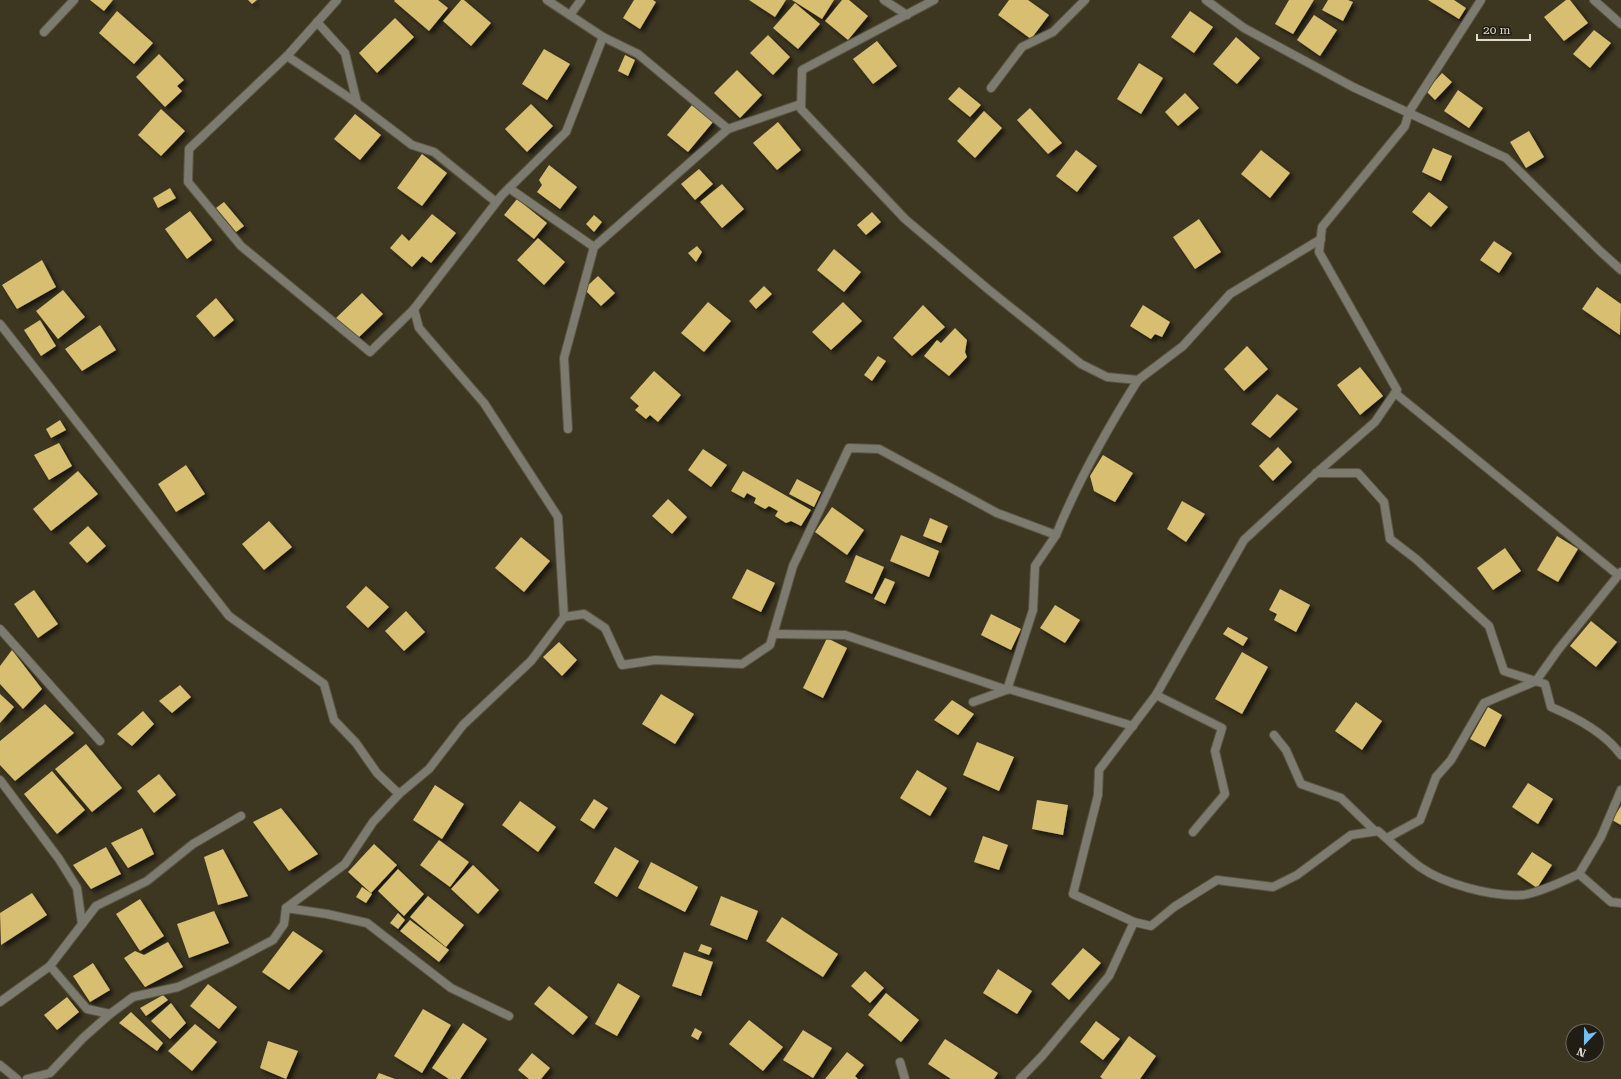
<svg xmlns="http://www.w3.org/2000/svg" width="1621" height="1079" viewBox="0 0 1621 1079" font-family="'Roboto Serif',serif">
	<defs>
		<filter id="shadow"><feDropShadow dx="3.5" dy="3.5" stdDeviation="2" flood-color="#0009"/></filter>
	</defs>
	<rect width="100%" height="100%" fill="#3d3621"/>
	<g fill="#d8be70" filter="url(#shadow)">
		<path d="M90,0H113L104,11Z"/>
		<path d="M248,0H257L252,4Z"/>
		<path d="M395,0H438L448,8L429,31L394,1Z"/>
		<path d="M461,0H464L491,23L471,46L443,21Z"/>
		<path d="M634,0H653L656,2L640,29L623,18Z"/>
		<path d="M749,0H786L775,17Z"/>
		<path d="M792,0H834L822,19Z"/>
		<path d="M842,0H849L868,16L848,40L825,21Z"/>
		<path d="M1009,0H1028L1049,15L1031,39L998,15Z"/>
		<path d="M1289,0H1314L1293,34L1275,24Z"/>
		<path d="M1328,0H1348L1353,2L1343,21L1322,10Z"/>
		<path d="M1428,0H1454L1466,8L1459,19Z"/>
		<path d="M1566,0H1570L1588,23L1564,41L1544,17Z"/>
		<path d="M795,3L820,24L798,49L773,28Z"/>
		<path d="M117,11L153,43L134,64L99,33Z"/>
		<path d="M1190,11L1213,27L1194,53L1171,37Z"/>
		<path d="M1314,15L1337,30L1320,56L1297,40Z"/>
		<path d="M395,18L414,37L377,73L359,53Z"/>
		<path d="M1594,30L1611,43L1590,68L1573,54Z"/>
		<path d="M768,35L790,57L773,75L750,53Z"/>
		<path d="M1236,37L1260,58L1237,84L1213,64Z"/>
		<path d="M877,41L897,66L873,84L853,59Z"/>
		<path d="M544,49L570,64L547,100L522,84Z"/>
		<path d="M159,54L184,80L177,86L182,91L165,107L136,77Z"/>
		<path d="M625,55L635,60L628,76L618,71Z"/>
		<path d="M1139,63L1163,78L1141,114L1117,99Z"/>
		<path d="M737,70L762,95L740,118L714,93Z"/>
		<path d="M1442,73L1452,82L1435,100L1426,91Z"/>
		<path d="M959,87L981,105L970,117L948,99Z"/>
		<path d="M1458,90L1483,108L1469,128L1444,111Z"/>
		<path d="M1185,93L1199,108L1178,126L1165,112Z"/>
		<path d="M531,104L553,126L527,152L505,129Z"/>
		<path d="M692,105L713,122L688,152L667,135Z"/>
		<path d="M1030,108L1062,143L1048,154L1017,120Z"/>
		<path d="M161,109L185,131L161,156L138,135Z"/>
		<path d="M984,111L1002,128L975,158L957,141Z"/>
		<path d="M355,114L381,135L360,160L334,139Z"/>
		<path d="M778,122L801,150L777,170L753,143Z"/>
		<path d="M1529,131L1544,157L1526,168L1510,142Z"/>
		<path d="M1433,148L1452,156L1441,181L1422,172Z"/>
		<path d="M1076,150L1097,166L1077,192L1056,176Z"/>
		<path d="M1261,150L1290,173L1270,198L1241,174Z"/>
		<path d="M422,154L447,173L422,206L397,188Z"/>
		<path d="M549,165L577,187L560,209L537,192L542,185L539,180Z"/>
		<path d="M699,169L713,184L695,200L681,184Z"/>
		<path d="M722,184L744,209L722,228L700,202Z"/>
		<path d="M170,188L176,198L158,208L153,198Z"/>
		<path d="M1429,192L1448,207L1431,227L1412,212Z"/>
		<path d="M517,199L547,223L534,239L504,215Z"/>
		<path d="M224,202L244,226L236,232L216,208Z"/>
		<path d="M190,211L212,240L187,259L165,229Z"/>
		<path d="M872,212L881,222L866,235L857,225Z"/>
		<path d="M432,214L456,233L431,263L422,256L412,267L390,248L402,234L409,241Z"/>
		<path d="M594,215L602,222L594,232L586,224Z"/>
		<path d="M1199,219L1221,252L1195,269L1173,237Z"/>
		<path d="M538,238L565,262L544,285L517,260Z"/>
		<path d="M1494,241L1512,253L1499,273L1480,260Z"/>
		<path d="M697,246L702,252L696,262L688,253Z"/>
		<path d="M834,249L861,272L844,292L817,270Z"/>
		<path d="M42,260L56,287L17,309L2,285Z"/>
		<path d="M598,276L615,293L601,306L584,289Z"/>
		<path d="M764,286L772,294L756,309L749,301Z"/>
		<path d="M1597,287L1621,304L1620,335L1582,309Z"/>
		<path d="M63,290L85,317L58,339L36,311Z"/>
		<path d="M362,293L383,314L357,339L336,318Z"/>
		<path d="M216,298L234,320L214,337L196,316Z"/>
		<path d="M708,302L731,321L704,352L681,333Z"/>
		<path d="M843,302L862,321L831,350L812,332Z"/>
		<path d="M923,305L945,327L912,356L893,338Z"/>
		<path d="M1143,305L1170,322L1162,337L1155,334L1151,339L1130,326Z"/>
		<path d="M40,320L56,346L41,356L24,330Z"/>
		<path d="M100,325L116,350L82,371L65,349Z"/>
		<path d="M955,328L967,340L965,352L967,357L949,376L924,356L937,340L941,343Z"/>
		<path d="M1247,346L1268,369L1244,391L1224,369Z"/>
		<path d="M878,356L886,361L872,381L864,375Z"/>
		<path d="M1360,367L1383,396L1360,415L1337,385Z"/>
		<path d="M654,371L681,395L658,422L650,415L646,419L635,410L639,406L630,398Z"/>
		<path d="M1277,394L1298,409L1270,438L1251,424Z"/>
		<path d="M60,420L66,430L51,438L46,429Z"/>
		<path d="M59,443L72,466L49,480L34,455Z"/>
		<path d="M1278,447L1292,462L1273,481L1259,466Z"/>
		<path d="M703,449L727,465L711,487L688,470Z"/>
		<path d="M1103,455L1133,473L1115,502L1094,491L1090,476Z"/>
		<path d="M186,465L205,494L176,512L158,484Z"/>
		<path d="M78,471L98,494L51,531L33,509Z"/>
		<path d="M743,471L811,510L801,526L791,521L786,523L775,516L778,511L769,506L765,509L754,503L756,498L747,493L744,498L731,491Z"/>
		<path d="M797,479L821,492L814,507L789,494Z"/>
		<path d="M668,499L687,517L672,534L652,516Z"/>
		<path d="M1182,501L1205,514L1186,542L1167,529Z"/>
		<path d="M832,507L864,530L847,555L815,532Z"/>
		<path d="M930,518L948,526L941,543L923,536Z"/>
		<path d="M269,521L292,547L264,570L242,544Z"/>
		<path d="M88,526L106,546L87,563L69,543Z"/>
		<path d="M901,535L939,551L929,577L890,561Z"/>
		<path d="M1557,536L1578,549L1558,582L1537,570Z"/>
		<path d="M521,537L550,561L524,592L495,568Z"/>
		<path d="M1505,548L1521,571L1493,590L1477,568Z"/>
		<path d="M856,555L884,567L872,594L845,582Z"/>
		<path d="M747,569L775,583L761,612L732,598Z"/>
		<path d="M885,578L895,582L885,604L874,599Z"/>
		<path d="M366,586L389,607L368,628L346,607Z"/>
		<path d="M1280,589L1310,605L1296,632L1274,620L1277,614L1269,610Z"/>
		<path d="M34,590L58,624L38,638L14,604Z"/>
		<path d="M1055,605L1080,620L1065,643L1040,628Z"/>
		<path d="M406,611L425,632L404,651L385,631Z"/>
		<path d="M991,614L1021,629L1011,650L981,635Z"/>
		<path d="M1591,621L1617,642L1596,667L1570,646Z"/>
		<path d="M1228,627L1248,638L1243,646L1223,634Z"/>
		<path d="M827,638L847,648L823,698L803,688Z"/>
		<path d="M559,642L577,660L562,676L543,657Z"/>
		<path d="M12,650L42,689L23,709L0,684V666Z"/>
		<path d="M1242,652L1268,667L1242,714L1215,699Z"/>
		<path d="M180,685L191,697L172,713L159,701Z"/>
		<path d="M0,694L14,707L0,723Z"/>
		<path d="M661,694L694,714L675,744L642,724Z"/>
		<path d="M952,700L974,714L958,735L934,720Z"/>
		<path d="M1356,702L1382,721L1362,750L1335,731Z"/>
		<path d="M45,704L74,733L15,781L0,765V741Z"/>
		<path d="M1488,707L1502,715L1485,747L1470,739Z"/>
		<path d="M143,711L154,724L132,746L117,734Z"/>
		<path d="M977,742L1014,757L999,791L963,775Z"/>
		<path d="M86,744L122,788L92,812L55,769Z"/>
		<path d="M917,770L947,788L930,816L900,798Z"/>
		<path d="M52,771L85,810L57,834L24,794Z"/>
		<path d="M159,774L176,795L154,813L137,791Z"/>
		<path d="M1528,783L1553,799L1538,824L1512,807Z"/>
		<path d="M435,785L464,804L442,839L413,820Z"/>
		<path d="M594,799L608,808L594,829L580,820Z"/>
		<path d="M1037,800L1068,805L1063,835L1032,829Z"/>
		<path d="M520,801L556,827L538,852L502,825Z"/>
		<path d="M1621,806V825L1612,820Z"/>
		<path d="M281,808L318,854L289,871L253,822Z"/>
		<path d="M142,828L154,854L128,868L111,843Z"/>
		<path d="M983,836L1008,845L999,870L974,862Z"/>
		<path d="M439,840L469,862L450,887L420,865Z"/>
		<path d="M374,844L397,865L371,893L348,872Z"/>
		<path d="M106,847L121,874L91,889L73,865Z"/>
		<path d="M615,847L639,861L617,897L594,883Z"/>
		<path d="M223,849L248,896L218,905L204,857Z"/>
		<path d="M1532,852L1552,865L1537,888L1517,874Z"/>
		<path d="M651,862L698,887L685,912L638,888Z"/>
		<path d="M473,865L499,890L478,914L451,889Z"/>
		<path d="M398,869L424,894L404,916L378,891Z"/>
		<path d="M362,887L372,894L366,903L356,897Z"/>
		<path d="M32,893L47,915L1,945L0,913Z"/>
		<path d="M428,896L464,925L446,947L410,917Z"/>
		<path d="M721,896L758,911L747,940L710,925Z"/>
		<path d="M140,899L164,936L140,951L116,914Z"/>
		<path d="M214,911L229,943L189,958L177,924Z"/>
		<path d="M398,913L405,920L398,929L390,923Z"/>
		<path d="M782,917L838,954L823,977L766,941Z"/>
		<path d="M410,920L449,950L439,962L400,931Z"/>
		<path d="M293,931L323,951L289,990L262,972Z"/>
		<path d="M168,942L183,967L145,987L124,958L135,951L144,955Z"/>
		<path d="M701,944L712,948L709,955L698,951Z"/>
		<path d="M1083,948L1101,963L1069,1000L1051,984Z"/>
		<path d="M684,952L713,962L701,996L672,986Z"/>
		<path d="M93,963L110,990L90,1002L73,976Z"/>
		<path d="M998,969L1032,991L1017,1014L983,993Z"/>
		<path d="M865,971L884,988L870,1003L851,986Z"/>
		<path d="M618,983L640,996L617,1036L595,1024Z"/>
		<path d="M208,984L237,1007L219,1029L190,1006Z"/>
		<path d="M549,986L588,1017L573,1035L534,1004Z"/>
		<path d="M886,993L919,1020L901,1042L868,1015Z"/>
		<path d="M163,995L168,1000L146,1016L140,1008Z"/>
		<path d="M67,997L79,1012L57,1030L44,1015Z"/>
		<path d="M171,1003L186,1023L170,1039L151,1021Z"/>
		<path d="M423,1009L451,1025L422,1073L394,1056Z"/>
		<path d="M131,1012L163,1043L157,1051L119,1023Z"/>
		<path d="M749,1020L783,1047L763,1071L729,1044Z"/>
		<path d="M1096,1021L1120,1039L1103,1060L1080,1042Z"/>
		<path d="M463,1023L487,1039L460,1079H449L432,1068Z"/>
		<path d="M195,1024L217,1042L192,1071L168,1051Z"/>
		<path d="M695,1028L702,1032L698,1040L691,1036Z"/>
		<path d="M803,1030L832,1048L813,1078L783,1060Z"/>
		<path d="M1129,1036L1156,1056L1140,1079H1103L1100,1077Z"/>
		<path d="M945,1039L998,1073L994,1079H951L928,1064Z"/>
		<path d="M268,1041L298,1051L286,1079L260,1068Z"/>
		<path d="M847,1052L864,1065L855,1076L858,1079H825Z"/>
		<path d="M532,1053L550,1068L541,1079H529L518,1070Z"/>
		<path d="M379,1073L395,1079H376Z"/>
	</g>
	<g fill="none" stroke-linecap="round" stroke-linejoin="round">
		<defs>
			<g id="street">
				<path d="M337,0L287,56L189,149L188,182L241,246L370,352L414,309L502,195L566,132L603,37"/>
				<path d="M547,0L603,37L638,54L728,129"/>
				<path d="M884,0L907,15"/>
				<path d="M1206,0L1244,28L1353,87L1506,158L1600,251L1621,270"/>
				<path d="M1594,0L1621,24"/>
				<path d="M570,15L581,0"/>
				<path d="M317,22L345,53L357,103"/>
				<path d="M44,32L74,0"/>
				<path d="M287,56L357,103L412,145L434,152L496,202"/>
				<path d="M991,88L1022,47L1053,32L1085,0"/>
				<path d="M509,188L594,247"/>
				<path d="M0,324L229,616L324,684L334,720L356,743L377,773L399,794L429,769L463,725L531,661L564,617L558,517L484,403L419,328L414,309"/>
				<path d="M1138,380L1183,346L1230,294L1321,239"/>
				<path d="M1395,393L1618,575"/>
				<path d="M568,429L564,358L594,247L728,129L801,104"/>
				<path d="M1316,473H1358L1384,502L1390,539L1416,559L1489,626L1504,671L1545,684L1551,707C1575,717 1605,733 1621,755"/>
				<path d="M564,617L584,614L605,628L622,665L655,660L742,664L770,645L793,566L849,448L879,449L997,513L1056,535C1078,481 1107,429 1138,380L1107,377L1081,364L989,290L905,219L801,109L802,70L934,0"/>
				<path d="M0,629L100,741"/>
				<path d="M773,634L845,635L1007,690L1033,610L1035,566L1056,535"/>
				<path d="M1156,695L1222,728L1215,751L1225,794L1193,832"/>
				<path d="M973,702L1009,689L1133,726"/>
				<path d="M1274,735L1286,750L1301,784L1341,798L1375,831"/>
				<path d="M0,780L59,859L77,888L82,924"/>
				<path d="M399,794L373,822L345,864L286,908L327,914L367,923L451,988L509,1016"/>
				<path d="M1387,838L1420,820L1436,777L1451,760L1484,703L1536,681L1558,650L1621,572"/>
				<path d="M1579,874L1601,837L1621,790"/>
				<path d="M1134,922L1151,926L1174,907L1217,880L1273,887L1297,875L1351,835L1378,831C1392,843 1405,856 1420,867C1444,884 1492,897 1522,895C1537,894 1564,881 1579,874L1611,902L1621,903"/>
				<path d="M50,966L87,1009L110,1014L133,997L178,987L231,962L273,940L284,924L286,908"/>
				<path d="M0,1002L50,966L96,906L147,881L193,844L241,816"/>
				<path d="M900,1062L905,1079"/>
				<path d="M0,1065L17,1079"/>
				<path d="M27,1079L50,1073L83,1038L110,1014"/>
				<path d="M1020,1079L1043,1055L1109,976L1134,922L1073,894L1098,795L1099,770L1156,695L1244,540L1321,469L1375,422L1397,390L1319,252L1322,227L1405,126L1409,112L1481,0"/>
			</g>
		</defs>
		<use href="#street" stroke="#5a5440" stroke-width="10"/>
		<use href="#street" stroke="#7d7a70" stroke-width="8"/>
	</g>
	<g transform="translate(1585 1043) rotate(202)"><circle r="19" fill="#211d14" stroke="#6d695e"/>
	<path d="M0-3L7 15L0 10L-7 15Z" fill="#74c0f6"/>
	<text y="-6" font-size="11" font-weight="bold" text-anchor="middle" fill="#dedacd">N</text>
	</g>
	<path d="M1477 34v6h53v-6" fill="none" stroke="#dedacd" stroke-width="2"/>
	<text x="1483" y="34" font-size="12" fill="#dedacd" stroke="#211d14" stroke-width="3" paint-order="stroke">20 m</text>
</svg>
